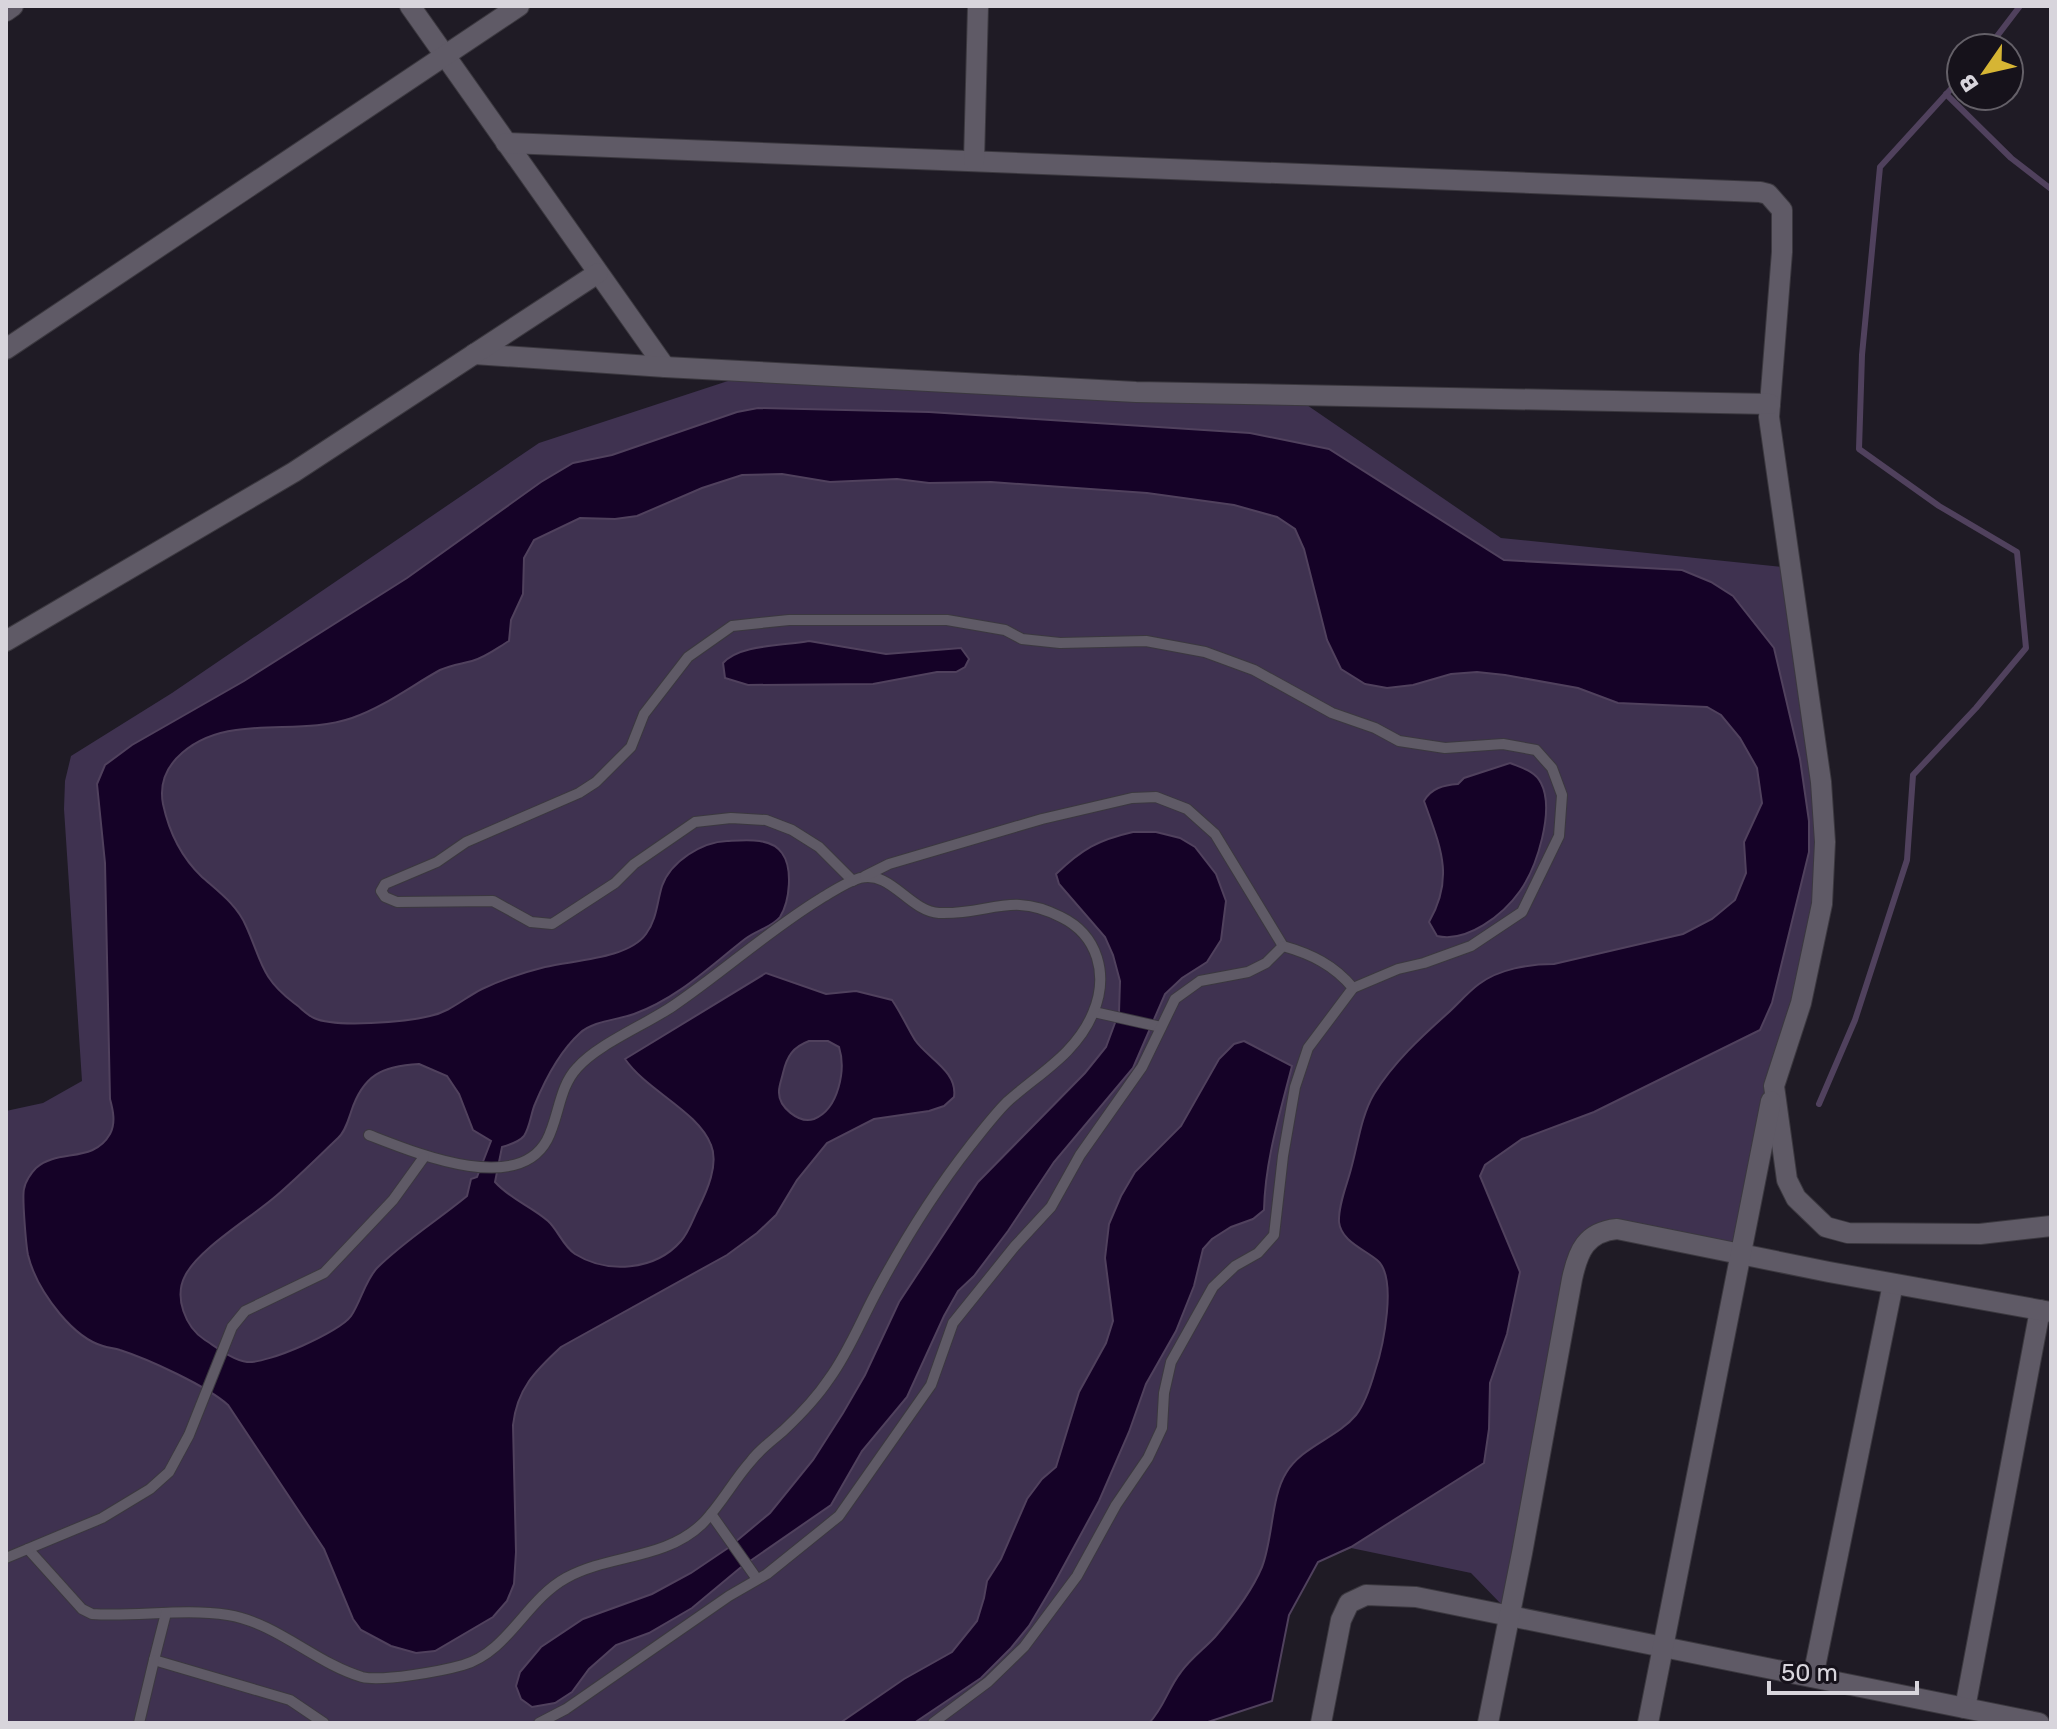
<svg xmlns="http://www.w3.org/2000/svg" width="2057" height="1729" viewBox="0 0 2057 1729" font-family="Rubik,sans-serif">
	<rect width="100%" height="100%" fill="#1f1b25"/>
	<path fill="#3f3250" d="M734,379L1304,403L1501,538L1782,567L1817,827L1815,901L1736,1246L1589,1230L1503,1606L1471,1573L1351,1548L1318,1562L1289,1615L1272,1701L1205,1723H6V1111L43,1103L82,1081L64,809L65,781L71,756L172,693L539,443Z"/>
	<g fill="#150227" stroke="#50415d" stroke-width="2" fill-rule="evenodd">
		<path d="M758,408L929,412L1250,433L1329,449L1504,560L1682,570L1711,582L1733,596L1774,648L1800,759L1809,821V852L1772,1003L1760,1030L1594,1112L1522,1139L1485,1165L1480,1176L1520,1272L1507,1334L1490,1383L1489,1429L1484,1463L1351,1547L1318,1562L1289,1615L1272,1701L1205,1723H1149C1164,1708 1168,1688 1181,1672C1190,1659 1204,1649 1215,1637C1232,1617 1252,1591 1262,1567C1273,1539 1271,1497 1286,1473C1301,1447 1337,1438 1356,1415C1365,1404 1371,1385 1375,1371C1383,1347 1398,1277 1377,1260C1364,1249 1341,1241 1339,1222C1338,1205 1347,1185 1351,1169C1358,1144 1361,1116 1374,1094C1393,1063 1421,1037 1448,1013C1458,1004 1468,992 1479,984C1499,969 1529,964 1554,964L1683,934L1712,919L1735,900L1746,873L1744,842L1762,803L1757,768L1740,738L1721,715L1707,707L1618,703L1578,688L1505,675L1477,672L1451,674L1413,685L1387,688L1365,684L1341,669L1327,640L1304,549L1295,529L1277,517L1234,505L1147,493L991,482L929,483L897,479L830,482L782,474L742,475L702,488L637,516L615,519L580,518L534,540L524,558L523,594L511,620L509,641C497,648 486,657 472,661C461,664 451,665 440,670C411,686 384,707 352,718C314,731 275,724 236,730C198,735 155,761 163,804C169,832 180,856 202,877C219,892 237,905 246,926C262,961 260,977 294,1003C300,1007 307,1015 314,1018C335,1028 406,1022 430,1016C450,1012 464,998 482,989C501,980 525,972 545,967C574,960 628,959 646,934C657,919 657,902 662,886C671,861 702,842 727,841C745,840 771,837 782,853C793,868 790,901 780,917C772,927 755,931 745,939C709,967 678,998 634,1014C617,1020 593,1021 580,1033C560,1051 545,1080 535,1104C531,1113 530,1127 524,1136C519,1142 509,1145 502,1147L495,1182C510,1199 531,1206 548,1221C558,1230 563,1246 575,1254C607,1274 655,1271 681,1241C689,1232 693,1219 698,1209C707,1191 719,1164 711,1145C698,1111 647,1091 625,1059L766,973L826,994L856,991L892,1000C901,1013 907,1027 915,1040C927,1058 958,1071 954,1097L944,1106L929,1111L874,1119L827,1143L797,1180L776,1215L757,1233L727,1255L561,1347C535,1371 517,1389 513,1425L516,1552L514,1584L507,1601L493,1617L435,1651L416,1653L391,1646L361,1630L353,1619L324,1549L228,1405C207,1386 148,1359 120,1350C115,1348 108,1348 103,1346C85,1341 71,1327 60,1314C46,1297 33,1276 28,1255C26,1245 22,1197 24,1189C25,1182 31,1173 36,1168C58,1148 93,1164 110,1134C116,1123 113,1110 110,1099L105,863L97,784L105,765L132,745L244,681L407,578L541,482L573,463L612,455L737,412ZM809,1041H828L839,1047C846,1069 839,1109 814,1119C799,1124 778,1107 779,1091C779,1086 782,1078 783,1073C787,1056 793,1047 809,1041ZM419,1064L447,1076L459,1094L473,1130L491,1141L477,1177L471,1179L467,1196C438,1220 404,1241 377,1268C365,1281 361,1301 351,1316C340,1332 267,1364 247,1362C234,1361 216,1347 205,1340C185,1327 174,1297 185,1276C198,1249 252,1217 276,1196C297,1178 317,1158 338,1138C345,1132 348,1121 351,1112C363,1075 382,1066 419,1064Z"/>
		<path d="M809,641L886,654L961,648L969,659L965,667L956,672H937L873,684L748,685L725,678L723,663C740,644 783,646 809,641Z"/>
		<path d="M1510,763C1522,768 1535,771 1541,783C1555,810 1537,867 1520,891C1503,915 1467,943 1437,936L1429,922C1455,877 1440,846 1424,801C1431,788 1444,785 1458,784L1464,778Z"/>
		<path d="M1133,832H1156L1180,838L1195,847L1216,874L1226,901L1221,940L1207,962L1182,978L1165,994L1133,1068L1054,1162L1008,1231L974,1276L958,1291L944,1316L907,1397L862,1451L831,1505L740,1568L692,1608L649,1633L616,1645L589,1669L572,1692L555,1703L532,1707L521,1699L516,1686L520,1672L541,1647L583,1619L652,1594L691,1573L728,1548L770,1513L813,1460L843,1413L865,1375L899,1302L978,1182L1085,1073L1106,1047L1119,1012L1120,981L1113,955L1105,937L1059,884L1056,874C1082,849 1098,840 1133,832Z"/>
		<path d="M1244,1041L1292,1066C1280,1113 1265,1161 1264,1210L1253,1219L1231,1227L1212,1239L1203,1249L1194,1286L1176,1331L1146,1384L1129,1432L1099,1501L1055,1582L1029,1626L1011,1648L981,1678L914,1723H840L904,1679L952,1652L977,1621L984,1598L987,1581L1001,1559L1027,1499L1042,1479L1056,1467L1079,1392L1106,1343L1113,1321L1105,1258L1109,1224L1121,1196L1135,1172L1181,1126L1219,1059L1234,1044Z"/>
	</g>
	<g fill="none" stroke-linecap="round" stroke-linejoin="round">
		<g stroke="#50415d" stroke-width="6">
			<path d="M1988,48L2020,6"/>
			<path d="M1946,94L2011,158L2051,189"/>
			<path d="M1819,1104L1855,1020L1907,860L1913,775L1976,708L2026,648L2017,552L1939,506L1859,449L1862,355L1880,167L1961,78"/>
		</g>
		<defs>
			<g id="lane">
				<path d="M853,881L819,847L792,830L766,820L731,818L695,822L634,864L615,883L552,924L531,922L493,901L397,902L385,897L381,891L385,884L437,862L466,842L579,793L596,782L631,747L644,714L688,657L732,626L789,620H947L1005,630L1022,639L1060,643L1146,641L1205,652L1254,670L1332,713L1375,728L1399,741L1445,748L1503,744L1536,750L1552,768L1562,795L1559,836L1522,912L1471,946L1424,963L1398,969L1353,988"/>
				<path d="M1094,1012L1161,1027"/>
				<path d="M711,1514L757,1579"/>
				<path d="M28,1549L82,1609L92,1614C137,1617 183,1608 228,1615C277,1623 315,1663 362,1677C382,1682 442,1671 463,1665C508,1652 526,1600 566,1578C610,1554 664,1560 702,1524C721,1505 733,1481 751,1461C760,1449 773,1440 784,1430C800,1415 817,1397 829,1379C849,1352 862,1318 878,1289C906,1237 934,1192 970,1146C982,1131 994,1115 1007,1102C1038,1074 1076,1054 1093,1013C1109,975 1098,935 1061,917C1011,891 989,915 939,913C909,911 891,870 860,878C846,882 832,892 820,899C768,931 723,972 673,1006C645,1025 598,1044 577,1068C559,1087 559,1117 547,1140C517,1196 413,1152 369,1135"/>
				<path d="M6,1558L102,1518L150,1489L169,1472L189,1435L232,1327L245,1311L324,1273L393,1200L424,1157"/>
				<path d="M166,1613L154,1660L290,1700L324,1723"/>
				<path d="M139,1723L154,1660"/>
				<path d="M539,1723L566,1709L729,1596L767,1574L839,1516L931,1385L953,1323L1015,1246L1051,1207L1080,1155L1142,1067L1175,999L1200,981L1248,972L1266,963L1283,946L1215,834L1187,809L1156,797L1132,798L1042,819L889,864L865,876"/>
				<path d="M933,1723L988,1682L1024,1647L1077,1576L1116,1505L1148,1458L1162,1428L1164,1393L1171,1362L1213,1287L1235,1266L1258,1253L1274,1235L1283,1156L1295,1087L1308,1048L1353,988C1334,965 1311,954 1283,946"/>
			</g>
			<g id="street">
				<path d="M410,6L665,367"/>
				<path d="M6,11L13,6"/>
				<path d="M506,143L1760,192L1768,194L1782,210V252L1769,417L1821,782L1825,842L1822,904L1801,1003L1774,1086L1787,1180L1796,1198L1826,1227L1848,1233L1980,1234L2051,1226"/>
				<path d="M974,161L978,6"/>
				<path d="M6,349L519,6"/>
				<path d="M474,354L665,367L1136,392L1770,404"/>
				<path d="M6,641L294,472L598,273"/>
				<path d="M1813,1677L1893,1284"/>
				<path d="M1965,1708L2040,1310"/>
				<path d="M1321,1723L1341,1620L1349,1603L1366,1595L1416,1597L2039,1723"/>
				<path d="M1488,1723L1522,1553L1572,1279C1578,1251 1586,1232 1617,1229L1829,1272L2051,1312"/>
				<path d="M1648,1723L1771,1101"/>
			</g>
		</defs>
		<use href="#lane" stroke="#3b383f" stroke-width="12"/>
		<use href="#street" stroke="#3b383f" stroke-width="22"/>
		<use href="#lane" stroke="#5f5a66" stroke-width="10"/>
		<use href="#street" stroke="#5f5a66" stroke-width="20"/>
	</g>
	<rect width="2057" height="1729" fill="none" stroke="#d8d5dc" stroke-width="16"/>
	<g transform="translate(1985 72) rotate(236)"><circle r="38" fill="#16121b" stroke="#646068" stroke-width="2"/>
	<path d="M0-6L14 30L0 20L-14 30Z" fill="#d6b534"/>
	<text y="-12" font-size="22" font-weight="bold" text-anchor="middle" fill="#d8d5dc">B</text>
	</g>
	<path d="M1769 1681v12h148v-12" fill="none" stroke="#d8d5dc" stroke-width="4"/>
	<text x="1781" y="1681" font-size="24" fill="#d8d5dc" stroke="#16121b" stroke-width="6" paint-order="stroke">50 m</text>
</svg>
